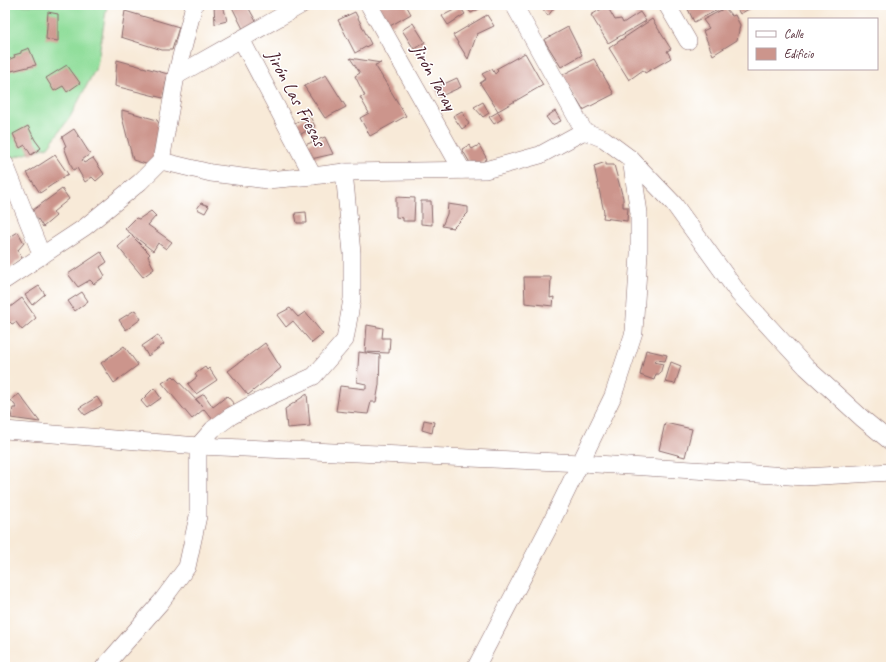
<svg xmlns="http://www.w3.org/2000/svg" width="896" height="672" viewBox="0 0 896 672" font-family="Caveat,sans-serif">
	<rect width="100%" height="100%" fill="#fff"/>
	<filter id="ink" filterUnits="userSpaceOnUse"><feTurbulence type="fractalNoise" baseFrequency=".025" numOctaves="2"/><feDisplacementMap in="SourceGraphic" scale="8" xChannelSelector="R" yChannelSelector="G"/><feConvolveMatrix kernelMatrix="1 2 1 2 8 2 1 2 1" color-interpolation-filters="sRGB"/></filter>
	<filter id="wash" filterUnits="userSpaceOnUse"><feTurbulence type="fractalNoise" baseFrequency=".012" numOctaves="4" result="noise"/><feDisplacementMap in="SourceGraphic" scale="16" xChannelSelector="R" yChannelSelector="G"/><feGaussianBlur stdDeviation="0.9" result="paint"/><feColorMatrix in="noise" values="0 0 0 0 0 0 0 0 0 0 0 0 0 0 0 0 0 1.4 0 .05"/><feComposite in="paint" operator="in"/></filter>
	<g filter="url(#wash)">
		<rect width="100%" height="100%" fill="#f8ead8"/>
		<path fill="#91de9b" stroke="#6e7e63" d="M5,5H107L97,66L70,117L48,147L5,160Z"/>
		<g id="blocks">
			<g fill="#cc958c">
				<path d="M214,5H223L227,21L215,24Z"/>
				<path d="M231,5H247L258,25L245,33Z"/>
				<path d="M381,5H406L411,14L390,26L378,6Z"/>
				<path d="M465,5H487L471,13Z"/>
				<path d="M540,5H556L548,16Z"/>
				<path d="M695,5H727L694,22L688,9Z"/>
				<path d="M735,5H756L740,14Z"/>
				<path d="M607,6L615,20L621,19L623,23L640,12L646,21L608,43L591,15Z"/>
				<path d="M460,7L465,14L448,25L442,16Z"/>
				<path d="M725,8L732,16L735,15L740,25L737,40L713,55L703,31L709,28L703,20Z"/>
				<path d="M125,11L179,27L172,50H162L121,37Z"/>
				<path d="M48,12L58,14V41L46,39Z"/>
				<path d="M355,12L371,44L355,53L338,20Z"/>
				<path d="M487,15L494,26L477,34L468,59L453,35Z"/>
				<path d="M652,19L671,49L667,51L671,58L645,73L643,70L629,80L609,48Z"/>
				<path d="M413,23L425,42L414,49L402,30Z"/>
				<path d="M568,27L582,55L561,67L544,40Z"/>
				<path d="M29,48L36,65L7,72L5,61L15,57L14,55L21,53V51Z"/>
				<path d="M525,53L543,85L498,111L480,83L486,79L482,74L492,69L495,74L498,71L496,69Z"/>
				<path d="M350,58L381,63L375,65L406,116L370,136L360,118L369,113L360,97L365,96L355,76L360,73Z"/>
				<path d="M594,59L614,94L583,110L562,75Z"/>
				<path d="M117,60L168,74L163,98L115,86Z"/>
				<path d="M67,65L80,83L67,92L63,86L54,91L46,78Z"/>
				<path d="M326,75L346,107L325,118L304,86Z"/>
				<path d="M457,78L461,87L439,97L435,88Z"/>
				<path d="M483,102L489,113L483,117L474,107Z"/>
				<path d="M122,110L157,120L161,127L152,166L133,160L122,117Z"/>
				<path d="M462,111L469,124L462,129L453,116Z"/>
				<path d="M555,111L561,121L552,125L546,117Z"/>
				<path d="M498,112L502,119L494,124L489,117Z"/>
				<path d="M309,115L315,126L296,137L292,126Z"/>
				<path d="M28,126L35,140L41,148L31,155L25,145L20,148L13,134Z"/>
				<path d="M74,129L90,154L82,160L84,163L93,158L104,174L96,181L92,177L85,182L77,168L73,170L64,147L66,146L62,137Z"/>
				<path d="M325,137L333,154L311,159L305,145Z"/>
				<path d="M469,145L472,149L479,145L487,159L473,168L462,149Z"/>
				<path d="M55,155L68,174L40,193L27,173Z"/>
				<path d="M606,162V165H614L623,198V207H628L627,221L603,218L604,212L594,166Z"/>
				<path d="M62,189L69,199L53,212L56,216L43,227L38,219L35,221L32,217L33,210Z"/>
				<path d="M396,197L415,198L414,221H403V218L396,217Z"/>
				<path d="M421,201H431L432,225L421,224Z"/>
				<path d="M201,203L209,206L205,213L197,209Z"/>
				<path d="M448,204L468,207V213L453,228L442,226L447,214Z"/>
				<path d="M151,211L156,216L148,225L172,242L166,249L158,243L153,251L125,229L136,218L139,219Z"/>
				<path d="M306,212L307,223H297L295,213Z"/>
				<path d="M18,232L24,243L18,250L22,258L5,271V240Z"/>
				<path d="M131,235L150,254L148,256L154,269L143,277L118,247Z"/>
				<path d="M101,252L107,262L100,267L105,276L94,284L90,280L78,287L68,274Z"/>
				<path d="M524,277H551L550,298L554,297L553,306L525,303Z"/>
				<path d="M39,286L45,294L32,305L25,295Z"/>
				<path d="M82,292L88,301L75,311L68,301Z"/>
				<path d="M22,298L36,318L22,330L16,322L12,324L5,317V311Z"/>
				<path d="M290,308L298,317L305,312L323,334L312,343L293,321L286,327L277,315Z"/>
				<path d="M135,310L141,319L126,330L119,320Z"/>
				<path d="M367,325L383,328L382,338H390L389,353L365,352Z"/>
				<path d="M158,335L164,344L148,356L142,346Z"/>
				<path d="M265,343L281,368L248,395L228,371Z"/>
				<path d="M124,346L138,365L114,383L101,363Z"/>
				<path d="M646,350L667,355L665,361L656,360L654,362L663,364L660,374H656L654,380L640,375Z"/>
				<path d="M359,352L380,355L379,385L376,402H371L368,414L336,411L340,386L366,389V384L357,382Z"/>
				<path d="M671,362L681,366L675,384L665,382Z"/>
				<path d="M205,367L207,370L209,368L217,380L196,394L188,384L197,377L195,374Z"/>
				<path d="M173,376L202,406L196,399L204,394L213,407L227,396L235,405L214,421L204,409L192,419L162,383Z"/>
				<path d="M154,388L161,398L147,408L141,401Z"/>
				<path d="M19,394L40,422L11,418L13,408H17L11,400Z"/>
				<path d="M307,394L310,426L287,428L285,409Z"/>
				<path d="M97,397L102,405L85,415L79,408Z"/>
				<path d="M424,420L434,422L432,433L422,430Z"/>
				<path d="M665,423L692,429L685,457L659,450Z"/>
			</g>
		</g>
	</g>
	<g filter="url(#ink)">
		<use href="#blocks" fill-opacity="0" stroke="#876668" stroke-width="1"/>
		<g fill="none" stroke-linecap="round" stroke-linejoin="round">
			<defs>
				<g id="minor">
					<path d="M369,5L462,170"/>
					<path d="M514,5L584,131"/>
					<path d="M667,5L688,41"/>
					<path d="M241,39L313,176"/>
					<path d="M176,76L301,5"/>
					<path d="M584,131L604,139L631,159L674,204L739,294L806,367L863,419L891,442"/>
					<path d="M161,161L211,173L267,180L313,176L344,172L485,170L540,155L584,131"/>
					<path d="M161,161L176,76L194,5"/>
					<path d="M5,164L42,256"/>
					<path d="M5,280L85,227L140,182L161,161"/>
					<path d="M5,430L198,446L581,463L804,477L891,472"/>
					<path d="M104,667L161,602L187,567L198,516V446L213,429L231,416L251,405L314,376L345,340L352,299V253L344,172"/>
					<path d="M476,667L549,527L613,396L634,332L639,254V213L631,159"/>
				</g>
			</defs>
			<use href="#minor" stroke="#876668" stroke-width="18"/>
			<use href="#minor" stroke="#fff" stroke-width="17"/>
		</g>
	</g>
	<g text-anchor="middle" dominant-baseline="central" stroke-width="3" stroke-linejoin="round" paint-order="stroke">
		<g font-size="19" fill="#4a1f2b" stroke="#fff">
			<text transform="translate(434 77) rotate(61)">Jirón Taray</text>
			<text transform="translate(296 98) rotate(62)">Jirón Las Fresas</text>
		</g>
	</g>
	<rect width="896" height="672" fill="none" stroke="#fff" stroke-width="20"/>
	<rect x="748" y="18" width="130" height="52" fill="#ffffff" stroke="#b7a5aa"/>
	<rect x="756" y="31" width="20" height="6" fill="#ffffff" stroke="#b7a5aa"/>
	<text x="784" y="38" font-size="12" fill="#4a1f2b">Calle</text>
	<rect x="756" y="48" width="20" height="12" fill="#cc958c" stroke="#b7a5aa"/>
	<text x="784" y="58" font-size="12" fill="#4a1f2b">Edificio</text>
</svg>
